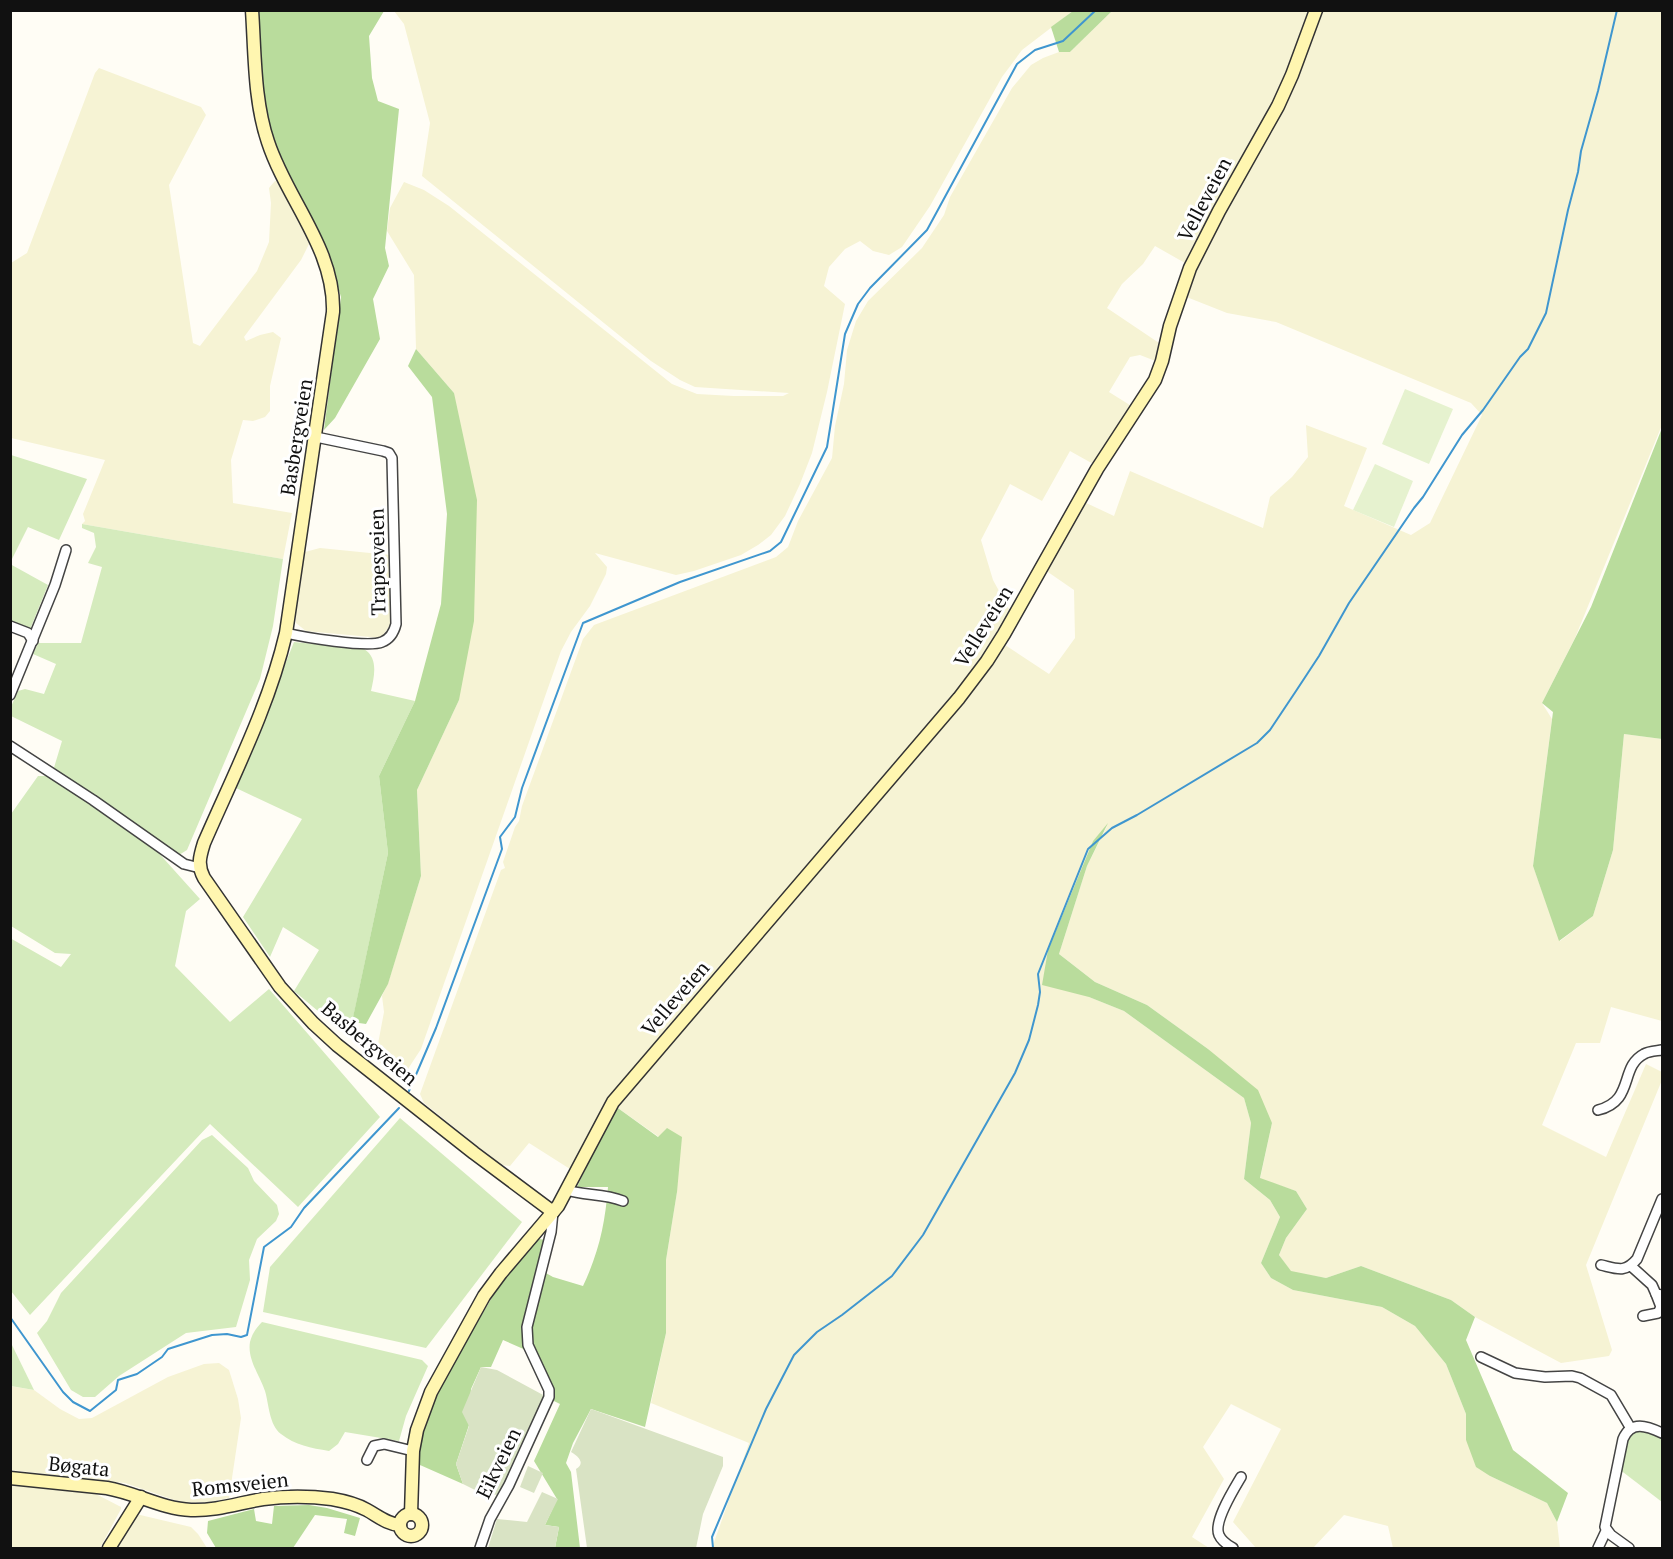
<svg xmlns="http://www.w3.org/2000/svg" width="1673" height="1559" viewBox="0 0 1673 1559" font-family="'PT Serif',serif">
	<rect width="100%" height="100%" fill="#fffdf5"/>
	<g fill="#f6f3d4">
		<path d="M394,11H1073L1022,50L1002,77L930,206L902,247L889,255L873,251L860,241L845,249L829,267L824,286L845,304L827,392L812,453L800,484L785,516L771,535L758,545L741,555L694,571L676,575L595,553L607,567L606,574L590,606L571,632L561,651L421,1049L404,1075L375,1060L384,1012L382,996L388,983L421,876L417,790L459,700L454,393L416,349L414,275L387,231L390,208L404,182L424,190L449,206L672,384L697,394L734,396H783L789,393L695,387L680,380L651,361L422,176L430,123L404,24Z"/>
		<path d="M1112,11H1312L1285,84L1185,263L1155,246L1143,264L1122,284L1107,308L1162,345L1158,362L1140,355L1130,357L1109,392L1133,407L1095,465L1070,451L1042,501L1010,484L981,540L993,580L1010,611L987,652L969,679L605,1107L570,1169L529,1143L510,1166L501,1165L424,1103L420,1094L501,870L505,868L503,862L515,827L519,821L522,806L583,639L594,625L776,557L788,547L798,521L832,458L835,426L844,384L847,350L856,321L868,301L922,248L944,215L950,197L1012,88L1031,65L1043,58L1059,52H1070Z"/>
		<path d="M1323,11H1662V425L1575,638L1542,703L1552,719L1533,866L1560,941L1593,916L1613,850L1624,734L1662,739V1021L1611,1007L1600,1043H1576L1542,1125L1606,1157L1646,1064L1662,1072V1080L1586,1265L1612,1350L1609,1356L1561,1363L1475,1317L1451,1300L1361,1266L1326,1278L1291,1272L1279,1255L1286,1238L1307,1209L1296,1191L1260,1179L1272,1123L1208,1049L1147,1005L1095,982L1059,954L1087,866L1107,826L1093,841L1048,950L1089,997L1124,1011L1244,1098L1251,1123L1244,1179L1270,1200L1280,1217L1261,1263L1271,1278L1293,1290L1382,1307L1415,1326L1446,1364L1466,1414V1440L1490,1476L1547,1503L1557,1522L1560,1548H1393L1388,1526L1344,1515L1313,1548H1256L1233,1522L1281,1429L1231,1404L1203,1447L1224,1479L1192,1537L1209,1548H712L749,1443L651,1403L666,1333V1260L677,1192L659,1137L615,1106L1002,643L1049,674L1075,638L1074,590L1045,570L1082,501L1114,516L1130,471L1263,528L1270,497L1292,477L1308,457L1306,425L1367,448L1344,506L1411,535L1430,523L1482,415L1471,403L1276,322L1227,313L1184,296L1202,254L1289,98Z"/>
		<path d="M99,68L201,107L206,115L169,185L193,343L200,346L257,271L269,242L271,203L269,188L275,181L281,182L293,203L310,242L301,260L244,337L246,341L260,335L273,332L281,338L270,386V411L265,417L253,421L243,420L231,460L233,503L292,513L283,559L82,524L85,521L83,514L105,460L11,438V263L27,253L95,73Z"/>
		<path d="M320,548L390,555V625L381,638L306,631L296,623L295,608L305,552Z"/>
		<path d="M219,1363L229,1370L238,1399L241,1418L229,1498L209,1502L183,1503L125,1483L11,1470L10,1386L34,1390L60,1409L79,1419L92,1418L168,1377L204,1364Z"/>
		<path d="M11,1483L94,1493L121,1507V1509L100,1548H11Z"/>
		<path d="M136,1514L191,1527L198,1534L207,1548H115Z"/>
	</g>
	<g fill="#d5ebbd">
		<path d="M11,455L87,479L59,540L28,527L11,561Z"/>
		<path d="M82,524L283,559L273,626L260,679L187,850L179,855L53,771L62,741L11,716L10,709L18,691L25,689L44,694L56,664L33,654L38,643H81L102,567L88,563L96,547L94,533L82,528Z"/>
		<path d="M10,564L48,585L29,632L11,622Z"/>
		<path d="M294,642L364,649C379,658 374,677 371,691L415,701L379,776L388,853L349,1037L294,991L319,950L283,927L270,957L243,917L302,819L236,788Z"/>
		<path d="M38,776H50L156,850L200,899L186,911L175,966L230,1022L269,989L380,1117L298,1207L210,1124L30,1315L11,1291L10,938L61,967L71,954L55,953L11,926V814Z"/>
		<path d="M400,1118L522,1222L426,1348L263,1312L270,1267Z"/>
		<path d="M212,1135L248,1168L254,1181L277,1205L279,1214L276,1221L257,1239L249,1260L250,1280L236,1327L186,1333L119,1376L95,1397H83L71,1390L37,1333L47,1321L61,1293L202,1140Z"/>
		<path d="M262,1322L422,1360L428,1366L406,1416L399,1441L345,1432L338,1444L329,1451C311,1448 295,1445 281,1434C269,1425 269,1404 265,1391C260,1376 247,1359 250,1342C252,1334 256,1328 262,1322Z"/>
		<path d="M10,1341L34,1390L11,1386Z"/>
		<path d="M1636,1427L1662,1435V1502L1619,1469L1625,1440Z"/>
	</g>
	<g fill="#b9dc9c">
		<path d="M258,11H384L369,36L372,78L378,101L399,109L385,248L389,266L373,299L380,339L335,418L324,430L341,297L328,254L277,153L263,108Z"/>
		<path d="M1073,11H1112L1070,52H1059L1051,27Z"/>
		<path d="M416,349L454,393L477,500L474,621L459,700L417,790L421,876L388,984L366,1024L352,1022L388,853L379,776L415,701L441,604L447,514L432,397L408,366Z"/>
		<path d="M1662,428V739L1624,734L1613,850L1593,916L1559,941L1533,866L1553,712L1542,703L1591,607Z"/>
		<path d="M1108,823L1087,866L1059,954L1095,982L1147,1005L1208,1049L1258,1090L1272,1123L1260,1178L1296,1191L1307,1209L1286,1238L1279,1255L1291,1271L1326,1278L1361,1266L1451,1300L1475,1317L1466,1340L1513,1450L1568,1493L1557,1522L1547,1503L1490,1476L1476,1467L1466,1440V1414L1446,1364L1415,1326L1382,1307L1293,1290L1271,1278L1261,1263L1280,1217L1270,1200L1244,1179L1251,1123L1244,1098L1124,1011L1089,997L1042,985L1048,950L1093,841Z"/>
		<path d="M615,1106L658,1137L667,1128L682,1137L677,1192L666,1260V1333L645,1427L591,1409L573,1443L566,1463L571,1472L580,1548H555L559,1527L545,1525L557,1499L534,1461L560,1404L550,1399L546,1395L528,1351L503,1340L491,1367H481L471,1389L469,1425L456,1464L463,1484L420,1465V1438L428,1407L501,1282L539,1239L546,1240L544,1272L553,1277L583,1286C599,1252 605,1224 608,1187H577Z"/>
		<path d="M309,1505L327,1508L360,1518L355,1536L344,1533L347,1519L315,1515L293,1548H216L207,1533L208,1521L254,1509L256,1521L272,1524L274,1506Z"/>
	</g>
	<g fill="#d9e3c4">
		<path d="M481,1367L497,1370L545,1396L540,1411L499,1495L483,1494L463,1484L456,1464L469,1426L462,1412Z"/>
		<path d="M591,1409L723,1457V1466L703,1514L696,1548H587L576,1469C586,1463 578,1456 571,1452Z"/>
		<path d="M528,1466L543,1473L534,1493L520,1487Z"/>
		<path d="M542,1492L558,1499L545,1525L559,1527L555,1548H488L497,1519L527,1522Z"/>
	</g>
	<g fill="#e6f2cf">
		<path d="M1405,389L1453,409L1429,464L1382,444Z"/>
		<path d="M1375,464L1413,481L1394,527L1353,510Z"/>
	</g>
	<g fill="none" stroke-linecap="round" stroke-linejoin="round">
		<g stroke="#3f96cf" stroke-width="2">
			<path d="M409,1091L436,1028L502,849L500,837L515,817L522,788L583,623L680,582L770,551L781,542L827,447L845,334L858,304L870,288L927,230L1017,64L1035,50L1063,41L1096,10"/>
			<path d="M10,1317L63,1392L73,1402L90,1411L116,1390L118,1380L137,1374L162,1357L168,1349L212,1335L227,1334L241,1337L247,1335L264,1247L291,1227L304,1208L399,1108"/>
			<path d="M713,1548L712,1537L766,1409L794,1355L817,1332L842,1315L892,1276L923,1235L1015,1073L1029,1040L1038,1005L1040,992L1038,974L1088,849L1112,828L1137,815L1257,743L1270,730L1296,691L1319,656L1349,603L1414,508L1423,497L1462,435L1483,410L1520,357L1528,349L1546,313L1568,210L1578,172L1581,151L1598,91L1617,10"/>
		</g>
		<defs>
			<g id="street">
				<path d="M10,626L28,633L33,641"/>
				<path d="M286,633C302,637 368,648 382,642C390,639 394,632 396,624L392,458L389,453L383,451L316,437"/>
				<path d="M10,695L55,585L66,550"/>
				<path d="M10,746L93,800L184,864L200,868"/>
				<path d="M1598,1110C1635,1101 1619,1067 1644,1054C1649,1051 1656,1051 1662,1050"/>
				<path d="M566,1190C586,1196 603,1193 623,1201"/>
				<path d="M1601,1265C1618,1269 1625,1273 1637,1259L1662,1199"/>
				<path d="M1631,1266L1652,1285L1656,1294L1662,1295"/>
				<path d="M1643,1316L1658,1313L1661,1307L1656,1294"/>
				<path d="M1481,1357L1515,1373L1545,1377L1572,1376L1580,1378L1611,1395L1630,1427"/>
				<path d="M367,1460L374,1446L384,1444L413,1451"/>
				<path d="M480,1548L490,1519L509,1485L549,1397V1390L528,1345L527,1327L551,1232L553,1212"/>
				<path d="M1233,1548C1228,1545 1222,1542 1219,1535C1213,1522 1234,1489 1241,1477"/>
				<path d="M1598,1548L1606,1531"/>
				<path d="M1629,1548L1611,1535L1605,1527L1623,1439C1631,1420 1647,1426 1662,1433"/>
			</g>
			<g id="secondary">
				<path d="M252,10C255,54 254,101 268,142C287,200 335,249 333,312L286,633C269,706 234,774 204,843C200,856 197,865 204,878L280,987L313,1023L337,1045L474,1153L553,1212"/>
				<path d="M10,1478L107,1488C136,1493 162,1509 191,1510C216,1511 239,1503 263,1499C285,1496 310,1496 332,1499C344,1501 356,1504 367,1510C378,1516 387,1524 400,1525"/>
				<path d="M411,1514L413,1451L417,1430L431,1392L484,1296L501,1273L558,1206L613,1102L959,698L987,661L1004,634L1097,469L1155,380L1162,361L1170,326L1190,268L1219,211L1278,106L1292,75L1316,10"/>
				<circle cx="411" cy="1525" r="11"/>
				<path d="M109,1548L141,1497"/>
			</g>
		</defs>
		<use href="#street" stroke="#444" stroke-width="12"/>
		<use href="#secondary" stroke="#333" stroke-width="15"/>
		<use href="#street" stroke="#fff" stroke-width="9"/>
		<use href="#secondary" stroke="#fff6b0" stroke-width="12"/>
	</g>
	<g text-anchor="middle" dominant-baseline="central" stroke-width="6" stroke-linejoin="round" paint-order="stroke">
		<g font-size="20" fill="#111" stroke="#fff">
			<text transform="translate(1204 199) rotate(-62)">Velleveien</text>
			<text transform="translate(296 437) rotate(-81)">Basbergveien</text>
			<text transform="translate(377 562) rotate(-91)">Trapesveien</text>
			<text transform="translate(983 626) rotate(-58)">Velleveien</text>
			<text transform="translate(675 998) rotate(-49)">Velleveien</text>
			<text transform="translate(370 1043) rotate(40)">Basbergveien</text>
			<text transform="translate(498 1463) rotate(-64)">Eikveien</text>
			<text transform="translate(79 1466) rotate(6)">Bøgata</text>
			<text transform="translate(240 1484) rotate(-6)">Romsveien</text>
		</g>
	</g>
	<rect width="1673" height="1559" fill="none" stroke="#111111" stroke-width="24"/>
</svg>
